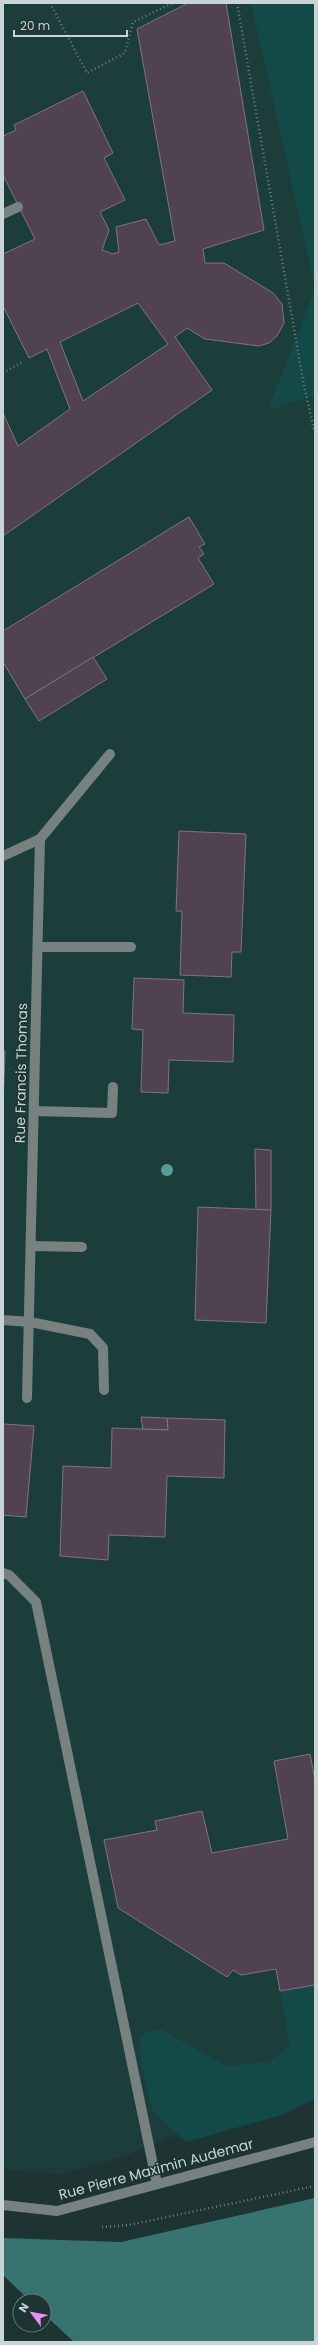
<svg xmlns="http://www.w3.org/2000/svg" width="318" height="2345" viewBox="0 0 318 2345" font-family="Poppins,sans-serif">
	<rect width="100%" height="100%" fill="#1d3432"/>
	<path fill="#1c3e3b" d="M3,3H315V2077L308,2082L122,2157L61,2174L3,2169Z"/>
	<g fill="#134946">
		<path d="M251,3H315V287Z"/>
		<path d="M315,289V396L268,410Z"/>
		<path d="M315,1985V2099L282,2115L186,2142L153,2112L142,2068L139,2036L158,2028L227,2066L268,2062L290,2045L280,1991Z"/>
	</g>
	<path fill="#377470" d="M315,2198V2342H74L44,2314V2301H30L3,2275V2238L121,2242Z"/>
	<g fill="#504251" stroke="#817282" fill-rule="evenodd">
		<path d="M188,3H226L264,230L203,249L205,263H224L273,293L282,304L284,323L277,336L269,343L259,346L205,339L187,328L175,337L212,390L3,536V413L18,446L70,409L47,349L29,358L3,306V254L35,239L3,175V136L16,130L14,125L83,91L113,153L104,158L125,200L100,212L109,230L102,250L113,254L119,252L116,227L146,219L159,245L175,241L137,29ZM138,303L168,344L83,401L60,342Z"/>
		<path d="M189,517L205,544L199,547L204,554L198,558L214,584L25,699L3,662V631Z"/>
		<path d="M93,657L107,679L39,721L25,699Z"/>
		<path d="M179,831L246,834L241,952H232L231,977L180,975L182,911H176Z"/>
		<path d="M134,978L184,980L183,1013L234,1015L233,1062L169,1060L168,1093L141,1092L143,1030L132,1029Z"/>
		<path d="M3,1051H5L3,1106Z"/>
		<path d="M255,1149L271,1150V1210H256Z"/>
		<path d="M198,1207L271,1210L266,1323L195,1320Z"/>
		<path d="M141,1417L167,1418L168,1430L143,1429Z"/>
		<path d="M167,1418L225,1420L224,1478L167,1476L165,1537L109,1535L108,1560L60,1556L63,1466L111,1468L112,1428L168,1430Z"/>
		<path d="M3,1424L34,1426L26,1517L3,1515Z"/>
		<path d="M310,1754L315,1780V1985L280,1991L276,1969L241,1975L233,1970L227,1977L118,1908L104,1840L157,1830L155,1821L202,1811L212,1853L288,1839L274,1761Z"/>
	</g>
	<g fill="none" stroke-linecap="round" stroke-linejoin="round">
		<g stroke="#6c7f7d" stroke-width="2.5" stroke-dasharray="1 3" stroke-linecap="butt">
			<path d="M50,3L87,73L125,53L133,22L173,3"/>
			<path d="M237,3L303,380L314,430"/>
			<path d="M3,373L22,362"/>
			<path d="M102,2227L129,2225L315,2186"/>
		</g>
		<g stroke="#768180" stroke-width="10">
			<path d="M3,214L18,207"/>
			<path d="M40,839L110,754"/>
			<path d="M3,856L40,839L27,1398"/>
			<path d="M38,947H131"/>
			<path d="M34,1111L112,1113L113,1087"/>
			<path d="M32,1246L82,1247"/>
			<path d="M3,1320L30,1322L90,1334L103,1348L104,1390"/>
			<path d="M3,1573L9,1575L36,1602L157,2184"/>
			<path d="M3,2205L57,2211L315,2142"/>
		</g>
	</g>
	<circle fill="#5b9b96" cx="167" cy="1170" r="6"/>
	<g text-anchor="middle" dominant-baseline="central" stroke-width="3" stroke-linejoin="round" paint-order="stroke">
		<g font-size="14" fill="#c8d5d4" stroke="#1d3432">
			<text transform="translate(21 1073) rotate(-89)">Rue Francis Thomas</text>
			<text transform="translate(156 2169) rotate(-15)">Rue Pierre Maximin Audemar</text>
		</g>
	</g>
	<rect width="318" height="2345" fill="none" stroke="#c8d5d4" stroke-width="8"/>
	<g transform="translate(32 2313) rotate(302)"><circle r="19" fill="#1d3432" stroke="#617473"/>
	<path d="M0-3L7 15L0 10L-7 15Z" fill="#f08bf5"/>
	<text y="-6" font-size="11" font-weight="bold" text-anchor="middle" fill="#c8d5d4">N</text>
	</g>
	<path d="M14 30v6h113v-6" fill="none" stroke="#c8d5d4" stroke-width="2"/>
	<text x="20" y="30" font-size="12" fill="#c8d5d4" stroke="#1d3432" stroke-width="3" paint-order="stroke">20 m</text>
</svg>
